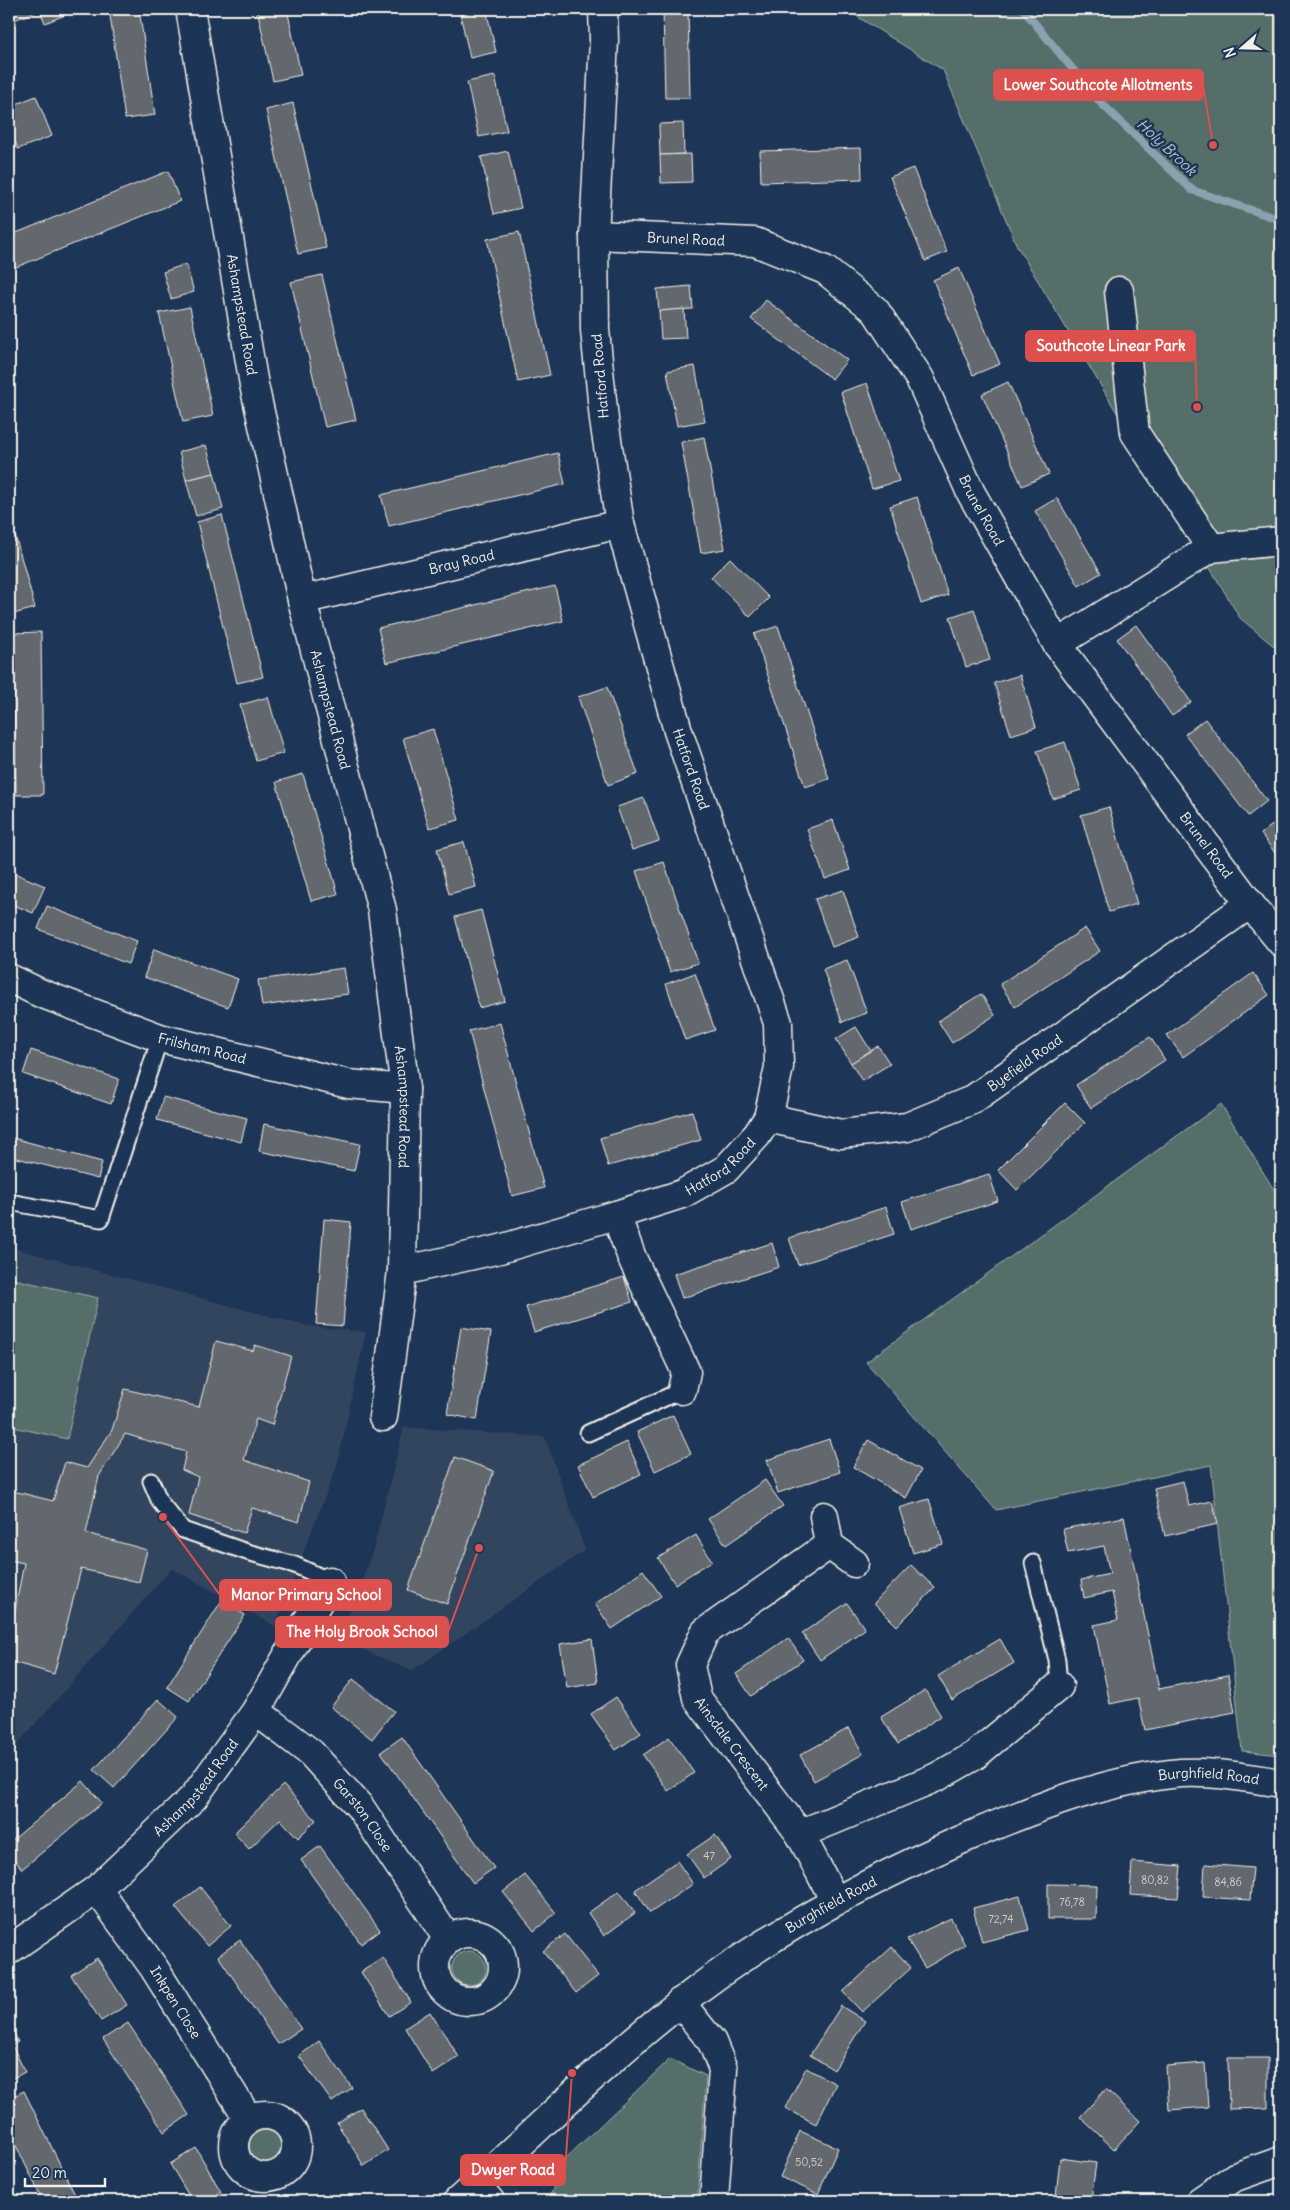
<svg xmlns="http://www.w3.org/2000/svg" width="1290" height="2210" viewBox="0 0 1290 2210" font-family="Delius,sans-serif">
	<rect width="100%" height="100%" fill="#1d3557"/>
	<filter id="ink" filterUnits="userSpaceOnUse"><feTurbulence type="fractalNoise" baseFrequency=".02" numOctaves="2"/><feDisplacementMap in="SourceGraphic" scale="10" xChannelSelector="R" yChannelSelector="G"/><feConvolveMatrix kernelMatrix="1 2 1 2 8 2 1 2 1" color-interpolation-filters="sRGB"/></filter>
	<g filter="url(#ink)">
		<g fill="#32445e">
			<path d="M9,1247L306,1326L366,1332L337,1466L275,1626L172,1568L9,1754Z"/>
			<path d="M404,1427L545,1437L585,1550L412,1671L336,1638L353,1605L374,1547Z"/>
		</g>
		<g fill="#576e6a" stroke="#a6b0a9">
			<path d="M845,9H1281V652L1240,618L1017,246L943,70Z"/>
			<path d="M1221,1104L1281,1201V1755L1242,1751L1211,1465L996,1510L866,1362Z"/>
			<path d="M9,1278L98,1298L67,1439L9,1426Z"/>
			<circle cx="469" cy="1968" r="17"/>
			<path d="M670,2059L706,2076L697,2201H548L565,2159Z"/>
			<circle cx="265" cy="2146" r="16"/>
		</g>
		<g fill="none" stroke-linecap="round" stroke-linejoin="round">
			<path stroke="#8aa2b0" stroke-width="8" d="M1023,9L1099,101L1192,190L1281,220"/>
		</g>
		<g fill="#63686e" stroke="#f4f1e8">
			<path d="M9,9H63L65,15L45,23L40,10L9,22Z"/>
			<path d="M109,9H139L155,115L125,119Z"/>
			<path d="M257,9H287L301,75L273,81Z"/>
			<path d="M459,9H486L496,52L470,58Z"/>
			<path d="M663,9H688L690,98H665Z"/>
			<path d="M495,76L507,131L479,137L467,82Z"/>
			<path d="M36,96L52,136L18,149L9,126V107Z"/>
			<path d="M293,103L326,248L298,254L266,110Z"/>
			<path d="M683,123L684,154L660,155L659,124Z"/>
			<path d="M861,148L862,179L761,182L760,151Z"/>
			<path d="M508,151L521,208L494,214L481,157Z"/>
			<path d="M691,154L692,182L661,183L660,155Z"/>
			<path d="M913,168L947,252L925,261L890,177Z"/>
			<path d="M168,171L180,201L9,270V236Z"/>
			<path d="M519,232L550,375L518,382L487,239Z"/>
			<path d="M186,264L194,292L171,299L163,272Z"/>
			<path d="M959,268L1000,364L973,375L933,280Z"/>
			<path d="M322,275L356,420L325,427L291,282Z"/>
			<path d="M691,286L693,309L659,311L657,289Z"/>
			<path d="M766,300L847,360L832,379L751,319Z"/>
			<path d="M190,307L213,416L183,422L159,313Z"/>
			<path d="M684,309L686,338L661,339L659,311Z"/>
			<path d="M695,366L705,421L677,426L667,371Z"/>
			<path d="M1008,382L1049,474L1022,486L982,394Z"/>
			<path d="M867,383L899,481L872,489L841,392Z"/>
			<path d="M704,437L725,549L701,553L681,442Z"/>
			<path d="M206,445L214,473L186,480L179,452Z"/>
			<path d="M558,453L565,484L389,526L381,495Z"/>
			<path d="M214,473L223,509L196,516L186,480Z"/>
			<path d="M917,497L948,595L921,604L890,506Z"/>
			<path d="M1057,498L1101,573L1079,586L1035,511Z"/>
			<path d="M9,513L35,608L10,615L9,611Z"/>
			<path d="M222,515L263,677L237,683L197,522Z"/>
			<path d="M730,558L769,598L750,617L711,577Z"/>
			<path d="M555,586L563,621L386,663L378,628Z"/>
			<path d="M974,609L990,660L966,667L950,617Z"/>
			<path d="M1136,625L1191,702L1172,716L1117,639Z"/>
			<path d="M778,626L829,779L805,787L754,634Z"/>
			<path d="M41,632L43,795H16L13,633Z"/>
			<path d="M1020,675L1036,727L1011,735L994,683Z"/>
			<path d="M607,687L638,774L608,785L578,697Z"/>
			<path d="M268,697L284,753L256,761L240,705Z"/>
			<path d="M1205,719L1267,801L1248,816L1185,734Z"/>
			<path d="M433,729L459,820L429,828L403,738Z"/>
			<path d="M1065,742L1081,790L1053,799L1037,751Z"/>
			<path d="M303,774L338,894L311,901L276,782Z"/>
			<path d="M644,798L659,841L632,850L617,807Z"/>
			<path d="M1109,807L1137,904L1109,912L1081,815Z"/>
			<path d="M1280,819L1281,821V861L1261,834Z"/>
			<path d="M833,820L850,870L825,879L807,829Z"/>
			<path d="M464,842L476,887L449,894L437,849Z"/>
			<path d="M664,862L698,963L670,972L636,871Z"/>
			<path d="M9,871L45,886L33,913L9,903Z"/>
			<path d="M843,890L859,937L832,947L815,899Z"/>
			<path d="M47,906L137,941L128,964L38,929Z"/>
			<path d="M481,910L505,1001L479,1008L455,917Z"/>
			<path d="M1085,928L1100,951L1015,1007L1000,984Z"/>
			<path d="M154,949L238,979L228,1007L144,977Z"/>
			<path d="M847,960L867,1013L842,1022L823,969Z"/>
			<path d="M344,968L348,994L262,1006L258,980Z"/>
			<path d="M695,973L715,1030L685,1040L666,984Z"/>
			<path d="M1253,973L1269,995L1183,1057L1167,1035Z"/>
			<path d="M981,994L995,1015L952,1043L938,1021Z"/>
			<path d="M500,1023L544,1188L512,1196L469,1031Z"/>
			<path d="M856,1027L871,1051L851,1063L836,1039Z"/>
			<path d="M1150,1037L1165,1060L1091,1108L1076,1085Z"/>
			<path d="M878,1046L890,1064L862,1081L851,1063Z"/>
			<path d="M31,1050L119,1079L111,1104L23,1074Z"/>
			<path d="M163,1097L247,1118L241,1142L157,1120Z"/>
			<path d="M1065,1103L1085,1123L1017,1190L998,1170Z"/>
			<path d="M692,1111L701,1140L608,1166L600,1138Z"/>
			<path d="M264,1124L360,1144L354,1171L259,1151Z"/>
			<path d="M9,1137L102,1162L98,1179L9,1156Z"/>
			<path d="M989,1174L998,1201L911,1229L902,1202Z"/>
			<path d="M886,1207L894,1234L798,1265L789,1238Z"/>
			<path d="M324,1219L351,1222L343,1326L316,1324Z"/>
			<path d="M772,1243L779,1267L682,1298L674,1274Z"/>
			<path d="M624,1277L632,1302L534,1332L526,1307Z"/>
			<path d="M461,1327L491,1332L477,1420L447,1414Z"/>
			<path d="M216,1341L253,1351L255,1345L291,1356L272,1425L256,1419L244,1460L309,1482L299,1522L252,1508L244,1533L189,1515L198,1477L182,1470L186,1452L125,1434L99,1476L86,1533L147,1550L139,1582L81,1569L54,1674L9,1661V1641L24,1563L9,1560V1490L53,1501L65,1462L87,1468L112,1430L125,1389L199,1407Z"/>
			<path d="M673,1415L691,1454L655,1471L637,1432Z"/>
			<path d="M829,1439L840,1472L778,1493L767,1460Z"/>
			<path d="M868,1440L921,1470L906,1498L853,1467Z"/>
			<path d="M627,1442L641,1474L593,1497L578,1465Z"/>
			<path d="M455,1457L494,1471L447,1604L408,1590Z"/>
			<path d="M765,1480L783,1506L726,1545L708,1519Z"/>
			<path d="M1183,1481L1189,1506L1212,1501L1218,1524L1165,1536L1154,1488Z"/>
			<path d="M929,1499L943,1544L913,1553L899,1508Z"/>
			<path d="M1124,1517L1159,1689L1228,1675L1235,1712L1145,1730L1138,1698L1110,1704L1094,1625L1118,1620L1112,1592L1084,1598L1081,1580L1110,1574L1104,1546L1068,1553L1063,1529Z"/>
			<path d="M696,1535L712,1561L675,1584L658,1558Z"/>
			<path d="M911,1565L935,1588L897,1626L874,1603Z"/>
			<path d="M643,1570L661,1596L612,1629L595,1604Z"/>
			<path d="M222,1600L245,1615L189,1701L167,1687Z"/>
			<path d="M847,1603L865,1629L820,1660L802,1633Z"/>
			<path d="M788,1638L803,1660L751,1696L736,1674Z"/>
			<path d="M592,1639L598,1683L567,1688L560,1644Z"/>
			<path d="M1000,1639L1014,1663L952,1700L938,1676Z"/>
			<path d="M353,1679L394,1711L372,1739L331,1707Z"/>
			<path d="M925,1690L941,1716L898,1744L881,1717Z"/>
			<path d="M616,1697L641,1733L616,1750L591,1714Z"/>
			<path d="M158,1699L178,1717L114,1788L94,1770Z"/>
			<path d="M849,1728L863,1754L814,1781L800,1755Z"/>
			<path d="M402,1737L494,1868L473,1883L381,1752Z"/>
			<path d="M669,1737L694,1773L668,1791L643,1755Z"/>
			<path d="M83,1781L102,1803L22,1869L9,1853V1843Z"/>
			<path d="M283,1785L316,1820L298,1838L280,1819L249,1849L234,1833Z"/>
			<path d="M715,1835L731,1859L704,1878L687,1854Z"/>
			<path d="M320,1846L380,1930L361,1944L301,1860Z"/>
			<path d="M1281,1860V1891L1276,1890Z"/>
			<path d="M677,1861L693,1884L650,1913L635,1890Z"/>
			<path d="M1132,1862L1181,1866L1178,1898L1130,1895Z"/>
			<path d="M1205,1864L1253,1868L1250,1900L1203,1897Z"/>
			<path d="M525,1875L556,1913L534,1931L503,1892Z"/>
			<path d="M1048,1884L1097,1885L1096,1919H1048Z"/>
			<path d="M200,1887L231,1926L207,1946L175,1907Z"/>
			<path d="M619,1891L635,1913L604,1936L588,1913Z"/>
			<path d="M1020,1896L1029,1930L982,1942L973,1908Z"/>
			<path d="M951,1918L965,1945L925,1968L907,1939Z"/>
			<path d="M565,1934L598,1976L576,1993L543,1951Z"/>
			<path d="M240,1940L301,2029L278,2044L218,1956Z"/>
			<path d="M892,1947L911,1968L862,2012L843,1992Z"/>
			<path d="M97,1958L127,2005L101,2021L71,1975Z"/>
			<path d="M383,1958L411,2002L389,2016L361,1972Z"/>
			<path d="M841,2006L865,2021L834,2070L810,2055Z"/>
			<path d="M430,2012L459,2057L433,2074L405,2028Z"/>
			<path d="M9,2021L18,2042L9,2046Z"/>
			<path d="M128,2023L189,2115L164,2132L103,2039Z"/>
			<path d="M319,2041L352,2088L332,2102L299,2056Z"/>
			<path d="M12,2045L25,2072L9,2080V2046Z"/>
			<path d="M1228,2058H1268V2108L1229,2109Z"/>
			<path d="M1205,2063L1208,2107L1169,2110L1166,2066Z"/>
			<path d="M806,2068L836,2084L816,2124L785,2108Z"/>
			<path d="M1106,2089L1140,2121L1114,2149L1080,2117Z"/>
			<path d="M24,2091L78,2201H43L9,2131V2098Z"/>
			<path d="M361,2108L388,2150L364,2166L337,2123Z"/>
			<path d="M800,2131L838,2148L818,2194L780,2177Z"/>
			<path d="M196,2148L221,2192L205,2201H192L170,2164Z"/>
			<path d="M1060,2158L1096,2163L1091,2200L1056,2196Z"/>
		</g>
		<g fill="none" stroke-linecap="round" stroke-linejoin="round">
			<defs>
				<g id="service">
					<path d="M9,1202L101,1219L160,1038"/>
					<path d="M588,1433L682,1390"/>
					<path d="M151,1481L160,1502L183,1530L247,1552L295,1565L330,1581"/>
					<path d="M1033,1563L1057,1660L1059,1686"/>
				</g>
				<g id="minor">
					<path id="s1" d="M190,9L254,385L302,600L382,910L405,1089L402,1271L383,1417"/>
					<path id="s2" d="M594,235L755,242L825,270L875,310L920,379L971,493L1057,644L1250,904L1281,942"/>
					<path d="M1119,291L1135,433L1211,548"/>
					<path id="s3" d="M302,600L620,524"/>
					<path d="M1057,644L1211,548L1281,541"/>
					<path id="s4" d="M9,978L40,993L160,1038L348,1084L405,1089"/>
					<path id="s5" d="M768,1118L841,1134L907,1127L972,1100L1250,904"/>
					<path d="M616,1215L632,1258L686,1372L682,1390"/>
					<path id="s6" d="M402,1271L500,1249L616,1215L682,1194L726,1169L757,1135L768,1118L779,1067L778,1023L678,731L620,524L604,420L595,330L594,235L604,40L603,9"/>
					<path d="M824,1516L829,1545L854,1563"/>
					<path id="s7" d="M829,1545L705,1632L690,1665L697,1698L800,1834L835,1901"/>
					<path id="s8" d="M256,1711L311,1753L360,1807L448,1939"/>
					<path d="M800,1834L937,1777L974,1756L1059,1686"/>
					<path id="s9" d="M97,1889L154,1968L248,2118"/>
					<circle cx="469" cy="1967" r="34"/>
					<path id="s10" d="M9,1950L97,1889L194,1797L256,1711L330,1581"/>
					<path d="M680,2002L712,2042L723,2069L714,2201"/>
					<circle cx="265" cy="2146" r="31"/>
					<path d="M476,2185L490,2201"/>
					<path d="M1200,2201L1235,2177L1281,2161"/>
				</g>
				<g id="tertiary">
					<path id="s11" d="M458,2201C532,2136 601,2064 680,2003C770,1932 874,1877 979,1832C1043,1805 1111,1779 1181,1773C1215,1771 1248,1778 1281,1783"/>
				</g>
			</defs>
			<use href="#service" stroke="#f4f1e8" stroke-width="19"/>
			<use href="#minor" stroke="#f4f1e8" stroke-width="31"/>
			<use href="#tertiary" stroke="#f4f1e8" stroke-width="31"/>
			<use href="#service" stroke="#1d3557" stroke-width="15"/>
			<use href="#minor" stroke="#1d3557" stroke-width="28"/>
			<use href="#tertiary" stroke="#1d3557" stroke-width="28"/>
		</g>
	</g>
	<g text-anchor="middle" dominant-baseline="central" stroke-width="5" stroke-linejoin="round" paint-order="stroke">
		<g font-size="11" fill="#d0cfca">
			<text x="709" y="1856">47</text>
			<text x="1155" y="1880">80,82</text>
			<text x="1228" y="1882">84,86</text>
			<text x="1072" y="1902">76,78</text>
			<text x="1001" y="1919">72,74</text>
			<text x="809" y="2162">50,52</text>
		</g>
		<g font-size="14" fill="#f4f1e8" stroke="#1d3557">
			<text stroke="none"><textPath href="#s2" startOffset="92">Brunel Road</textPath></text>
			<text stroke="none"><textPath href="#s1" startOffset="310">Ashampstead Road</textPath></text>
			<text transform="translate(600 376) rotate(-95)">Hatford Road</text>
			<text stroke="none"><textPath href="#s2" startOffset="528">Brunel Road</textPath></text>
			<text stroke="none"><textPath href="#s3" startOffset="164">Bray Road</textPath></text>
			<text stroke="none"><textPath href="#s1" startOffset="715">Ashampstead Road</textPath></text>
			<text transform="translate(691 769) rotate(71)">Hatford Road</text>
			<text stroke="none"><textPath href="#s2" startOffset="932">Brunel Road</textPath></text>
			<text stroke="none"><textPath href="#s4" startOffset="206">Frilsham Road</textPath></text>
			<text stroke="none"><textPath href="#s5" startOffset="276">Byefield Road</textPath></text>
			<text stroke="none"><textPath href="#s1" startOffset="1120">Ashampstead Road</textPath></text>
			<text stroke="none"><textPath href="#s6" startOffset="338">Hatford Road</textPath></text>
			<text stroke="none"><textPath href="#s7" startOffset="279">Ainsdale Crescent</textPath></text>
			<text stroke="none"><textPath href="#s11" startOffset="882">Burghfield Road</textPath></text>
			<text stroke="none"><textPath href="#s10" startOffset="249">Ashampstead Road</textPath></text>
			<text stroke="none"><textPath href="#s8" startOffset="150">Garston Close</textPath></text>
			<text stroke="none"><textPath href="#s11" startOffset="478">Burghfield Road</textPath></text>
			<text stroke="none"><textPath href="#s9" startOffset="138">Inkpen Close</textPath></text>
		</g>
		<g font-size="15" font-style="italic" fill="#b6c3c7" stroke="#1d3557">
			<text transform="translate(1167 147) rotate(43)">Holy Brook</text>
		</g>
	</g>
	<path fill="none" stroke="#dc504e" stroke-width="2" d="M1213 145L1203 85M1197 407L1195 346M163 1517L220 1595M479 1548L448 1632M572 2073L565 2170"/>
	<g fill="#dc504e" stroke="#1d3557" stroke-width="2">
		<circle cx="1213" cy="145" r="5"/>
		<circle cx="1197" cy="407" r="5"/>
		<circle cx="163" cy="1517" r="5"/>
		<circle cx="479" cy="1548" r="5"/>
		<circle cx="572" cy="2073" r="5"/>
	</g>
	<g fill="#dc504e" stroke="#dc504e" stroke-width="2">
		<rect x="994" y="70" width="209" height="30" rx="5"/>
		<rect x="1026" y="331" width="169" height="30" rx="5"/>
		<rect x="220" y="1580" width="171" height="30" rx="5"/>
		<rect x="276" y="1617" width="172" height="30" rx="5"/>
		<rect x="461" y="2155" width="104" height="30" rx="5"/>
	</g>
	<g font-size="15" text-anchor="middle" font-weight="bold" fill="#fff">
		<text x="1098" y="90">Lower Southcote Allotments</text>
		<text x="1111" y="351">Southcote Linear Park</text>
		<text x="306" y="1600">Manor Primary School</text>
		<text x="362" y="1637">The Holy Brook School</text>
		<text x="513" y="2175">Dwyer Road</text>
	</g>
	<rect width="1290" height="2210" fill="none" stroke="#1d3557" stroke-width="30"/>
	<rect x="15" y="15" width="1260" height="2180" fill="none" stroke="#f4f1e8" stroke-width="2" filter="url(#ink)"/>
	<g transform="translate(1242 48) rotate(250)" stroke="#1d3557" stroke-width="4" paint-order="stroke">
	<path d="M0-4L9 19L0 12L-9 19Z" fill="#f4f1e8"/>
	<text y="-8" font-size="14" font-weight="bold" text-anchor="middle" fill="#f4f1e8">N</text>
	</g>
	<path d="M25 2178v8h80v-8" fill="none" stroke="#f4f1e8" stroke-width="2.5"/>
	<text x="32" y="2178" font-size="15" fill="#f4f1e8" stroke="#1d3557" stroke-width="4" paint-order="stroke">20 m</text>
</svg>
